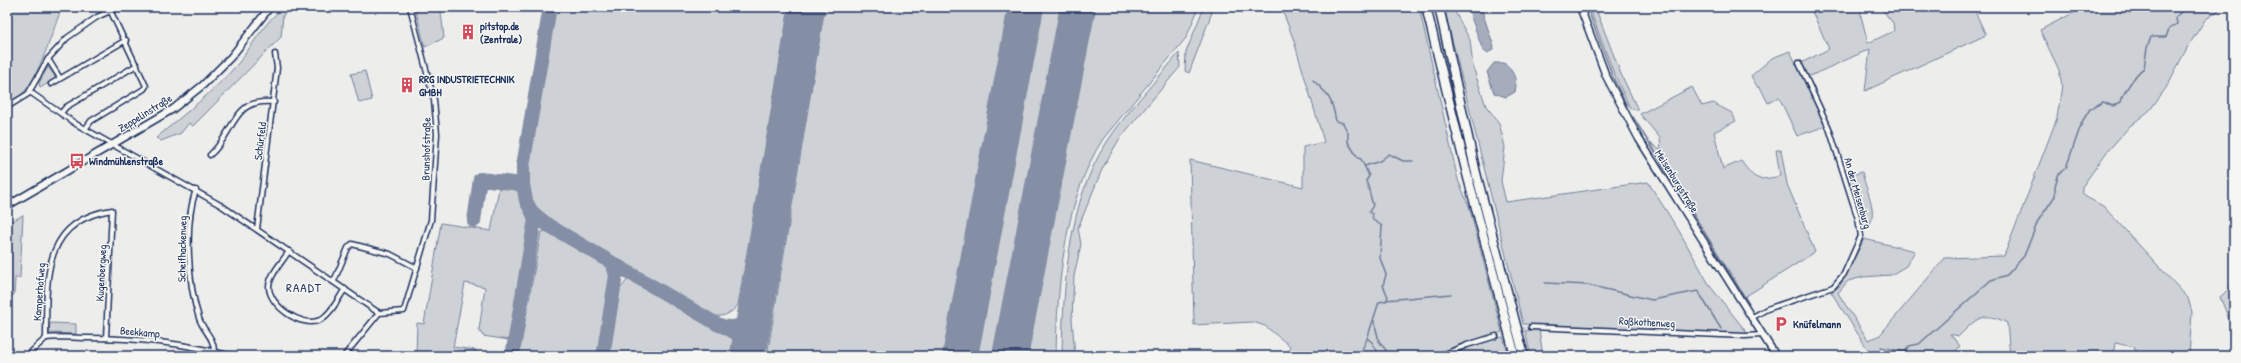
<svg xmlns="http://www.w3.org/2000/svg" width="2241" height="363" viewBox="0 0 2241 363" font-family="'Patrick Hand',sans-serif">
	<rect width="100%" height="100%" fill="#edeeec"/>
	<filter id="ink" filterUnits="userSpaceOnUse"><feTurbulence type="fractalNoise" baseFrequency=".025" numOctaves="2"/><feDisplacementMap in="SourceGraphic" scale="8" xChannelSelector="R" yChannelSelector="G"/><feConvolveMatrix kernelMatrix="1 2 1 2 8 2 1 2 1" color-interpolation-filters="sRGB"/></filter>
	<g filter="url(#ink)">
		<g fill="#ced2d7" stroke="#74809a">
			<path d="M7,7H62C54,27 38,80 23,93C19,97 12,100 7,103Z"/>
			<path d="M284,7H293L283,15L281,37L193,126L189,123L181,133L161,141L156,138C183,115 212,93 236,66C252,47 264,22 284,7Z"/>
			<path d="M415,7H451L441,12L444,38L425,47Z"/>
			<path d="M555,7H789L738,305C730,315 722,318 710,315L559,225L541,211L533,203L529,187L528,167Z"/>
			<path d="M825,7H1199L1186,38L1103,139C1064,199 1057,287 1056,356H767Z"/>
			<path d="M1204,7H1214L1189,73L1185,71L1186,52Z"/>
			<path d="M1281,7H1419L1458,180L1469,206L1502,332L1456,346L1436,356H1289L1290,346L1265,326L1253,322L1194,325L1190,160L1303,187V147L1324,142L1293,38Z"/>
			<path d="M1444,7H1456L1455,12L1470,40L1473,67L1486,106L1499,123L1505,147L1501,181L1506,202L1648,182L1679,231L1710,286L1748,334L1523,324Z"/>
			<path d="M1589,7H1595L1621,74L1638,110L1630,108L1613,71Z"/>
			<path d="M1810,7H1861V16L1868,43L1894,31L1893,23L1880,7H1973L1986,35L1865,91L1870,49L1808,77L1801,63L1829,49Z"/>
			<path d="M2085,7H2223L2205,20L2187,48L2166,88L2150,110L2130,126L2106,153L2082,187V192L2086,197L2103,206L2188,298L2192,312L2189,356H2137L2134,347L2115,343L2114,350L2103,356H2010L2007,323C1983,310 1976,319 1959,336L1950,334L1960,346L1952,356H1872L1831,292L1840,286L1864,239L1915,251L1906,266L1891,275L1863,277L1848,281L1838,293L1868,340L1879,336L1945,258L2004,256L2057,118L2062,85L2059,70L2040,30Z"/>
			<path d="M1790,51L1826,126L1797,136L1779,97L1768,103L1760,87L1758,88L1751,76L1772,58Z"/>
			<path d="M1179,53L1180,67L1120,138L1103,167L1078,228L1081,244L1074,276L1072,319L1075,356H1062C1063,288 1068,200 1107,142C1128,110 1155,82 1179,53Z"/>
			<path d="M48,67L55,76V79L40,88L39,83Z"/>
			<path d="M365,71L372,100L359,103L351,74Z"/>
			<path d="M1692,87L1702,106L1713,103L1732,113L1736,121L1714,132L1723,169L1741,161C1756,181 1756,181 1780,176L1776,150H1781L1787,184L1815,252L1743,298L1674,188L1651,143L1661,151L1660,138L1640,114Z"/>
			<path d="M1862,172C1866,192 1882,217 1864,231L1846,176Z"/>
			<path d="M499,188L516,190L520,194L529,221L509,340L483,336L479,330L485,287L465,283L453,347L476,350L475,356H416L417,323L424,324L441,223L491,231Z"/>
			<path d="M23,215L20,278H15L14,295L7,296V224Z"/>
			<path d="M546,231L606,266L610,277L597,356H519L541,232Z"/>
			<path d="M628,279L733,339L730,356H609L620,289Z"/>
			<path d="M2234,284V332L2220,297Z"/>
			<path d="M50,323L76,324V334L49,333Z"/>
			<path d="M1539,329L1543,356H1531L1525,331Z"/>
			<path d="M1503,337L1509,356H1444L1473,344Z"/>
		</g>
		<g fill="#a5acbc" stroke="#6e7a96">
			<path d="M1475,7L1481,8L1494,47L1493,50L1487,53L1483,51L1470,14L1472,9Z"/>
			<path d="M1494,63H1504C1513,69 1518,81 1515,92L1506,97L1494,93L1487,72Z"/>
		</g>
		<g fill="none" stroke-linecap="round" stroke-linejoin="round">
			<g stroke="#6e7a96" stroke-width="1.5">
				<path d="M1587,7L1613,77L1627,106"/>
				<path d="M1313,80C1329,95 1332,99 1336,121L1343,123L1348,133V142L1358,158L1361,159L1369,176L1366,181C1370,190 1370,197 1373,205L1369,212L1372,214L1373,220L1382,226L1380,258L1386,275L1383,285L1388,297L1386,301L1379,302L1367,339L1359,356"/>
				<path d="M1633,117L1749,304"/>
				<path d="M1365,166L1380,161L1389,154L1403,161H1413"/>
				<path d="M1545,283L1588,285L1652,300L1698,291L1721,329"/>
				<path d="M1386,300L1451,294"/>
				<path d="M1368,339L1372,342L1380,356L1388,353L1379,341L1374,321"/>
				<path d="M1881,347L1905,352L1909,346L1919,344L1991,280L2007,275L2024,256L2038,221L2055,196V186L2059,173L2066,168L2082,122L2090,109L2103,102L2113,106L2121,102C2123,93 2136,73 2144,68L2147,48L2151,37H2166L2169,29L2177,24L2176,18L2182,10L2191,7"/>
			</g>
			<g stroke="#848ea5" stroke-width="14">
				<path d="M550,7L523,166V184L526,201L532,212L546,224L717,324C735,332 751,324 757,305"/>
				<path d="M474,221L480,179L523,184"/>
				<path d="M724,327C737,332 749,341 748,356"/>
				<path d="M512,356L535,219L532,212"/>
				<path d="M603,356L616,275L615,268L610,262"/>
			</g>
			<g stroke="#848ea5" stroke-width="36">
				<path d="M748,356L807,7"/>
				<path d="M960,356L1026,7"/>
				<path d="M1010,356L1078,7"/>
			</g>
			<g stroke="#c3c8d0" stroke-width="4" stroke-dasharray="4 2" stroke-linecap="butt">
				<path d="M1516,331L1531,327"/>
				<path d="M1496,336L1510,332"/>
			</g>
			<defs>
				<g id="street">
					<path d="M48,59L60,78"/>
					<path d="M51,84L126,40"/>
					<path d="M30,92L76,124L222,206L379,313L404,311L431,220L437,134L434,100L410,7"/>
					<path d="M7,107L28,94L48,59L67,38L97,17L119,7"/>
					<path d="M61,113L66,107L137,65"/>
					<path d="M86,128L91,121L144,89L146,86L110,10"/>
					<path d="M210,155C236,132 231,98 274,102"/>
					<path d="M196,190C184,223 188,285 199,318C203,331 214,337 214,351"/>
					<path d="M257,229L277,68L275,54"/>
					<path d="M289,251C283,261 270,274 269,286C268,305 302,329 320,320C331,314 338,299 345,289"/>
					<path d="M334,281L348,248L352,244L390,254L417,268"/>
					<path d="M1751,318L1767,309L1833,287L1844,274L1861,236L1858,219L1829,128L1799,63"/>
					<path d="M1531,327L1745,336L1762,335"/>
					<path d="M46,338C59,336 73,338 86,338C135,338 185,343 232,356"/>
					<path d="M29,356L32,351L46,338C47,282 40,221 112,210L106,338"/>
					<path d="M344,356L379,313"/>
					<path d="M1440,356L1467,345L1496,336"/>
				</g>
				<g id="secondary">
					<path d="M1580,7L1606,76L1639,139L1776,356"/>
					<path d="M7,206L173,109L203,85L231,57L270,7"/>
				</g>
				<g id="highway">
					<path d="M1426,7L1467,174L1515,356"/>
					<path d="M1439,7L1476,173L1524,356"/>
				</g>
			</defs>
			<use href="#street" stroke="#1b2f5e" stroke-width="7"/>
			<use href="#secondary" stroke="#1b2f5e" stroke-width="9"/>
			<use href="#highway" stroke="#1b2f5e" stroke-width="11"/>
			<use href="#street" stroke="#f6f6f2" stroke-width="4"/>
			<use href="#secondary" stroke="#f6f6f2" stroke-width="6"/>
			<use href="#highway" stroke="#f6f6f2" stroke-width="8"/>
		</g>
	</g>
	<defs>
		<symbol id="building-bare" viewBox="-9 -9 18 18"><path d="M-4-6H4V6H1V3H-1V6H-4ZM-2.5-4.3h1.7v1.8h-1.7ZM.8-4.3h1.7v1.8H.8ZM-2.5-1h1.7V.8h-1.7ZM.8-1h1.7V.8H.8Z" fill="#d1495b" stroke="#f6f6f2" stroke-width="2.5" paint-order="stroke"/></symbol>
		<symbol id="bus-bare" viewBox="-9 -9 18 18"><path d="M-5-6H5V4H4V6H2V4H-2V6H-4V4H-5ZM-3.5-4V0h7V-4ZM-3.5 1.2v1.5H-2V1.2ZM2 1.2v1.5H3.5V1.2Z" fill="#d1495b" stroke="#f6f6f2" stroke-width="2.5" paint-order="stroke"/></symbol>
		<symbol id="parking-bare" viewBox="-9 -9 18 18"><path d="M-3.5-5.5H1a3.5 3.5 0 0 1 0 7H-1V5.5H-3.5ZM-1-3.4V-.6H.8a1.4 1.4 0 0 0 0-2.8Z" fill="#d1495b" stroke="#f6f6f2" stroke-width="2.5" paint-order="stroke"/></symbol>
	</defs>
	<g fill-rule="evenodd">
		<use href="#building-bare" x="457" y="21" width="22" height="22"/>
		<use href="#building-bare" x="396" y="74" width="22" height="22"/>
		<use href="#bus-bare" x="66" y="150" width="22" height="22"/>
		<use href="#parking-bare" x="1770" y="313" width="22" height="22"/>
	</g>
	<g text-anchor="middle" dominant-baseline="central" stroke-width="3" stroke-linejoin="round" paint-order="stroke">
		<g font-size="11" font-weight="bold" fill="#1b2f5e" stroke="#f6f6f2" text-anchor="start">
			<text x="480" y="26">pitstop.de<tspan x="480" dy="13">(Zentrale)</tspan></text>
			<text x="419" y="79">RRG INDUSTRIETECHNIK<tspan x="419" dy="13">GMBH</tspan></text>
			<text x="89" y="161">Windmühlenstraße</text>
			<text x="1793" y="324">Knüfelmann</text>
		</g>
		<g font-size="11" fill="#1b2f5e" stroke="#f6f6f2">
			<text transform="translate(145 113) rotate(-32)">Zeppelinstraße</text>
			<text transform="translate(260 141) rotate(-83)">Schürfeld</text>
			<text transform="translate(426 149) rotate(-89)">Brunshofstraße</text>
			<text transform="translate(1677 181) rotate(58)">Meisenburgstraße</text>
			<text transform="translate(1858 193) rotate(74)">An der Meisenburg</text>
			<text transform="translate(182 249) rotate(-89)">Scheifhackenweg</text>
			<text transform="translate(101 273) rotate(-87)">Kugenbergweg</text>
			<text transform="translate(39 292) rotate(-86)">Kamperhofweg</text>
			<text transform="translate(1647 322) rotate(3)">Roßkothenweg</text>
			<text transform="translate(140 332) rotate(5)">Beekkamp</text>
		</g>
		<g font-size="13" letter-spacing="1" fill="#1b2f5e" stroke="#f6f6f2">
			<text x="304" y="287">RAADT</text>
		</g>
	</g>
	<rect width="2241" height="363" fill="none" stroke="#f6f6f2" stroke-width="24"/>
	<rect x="12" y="12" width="2217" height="339" fill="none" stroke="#1b2f5e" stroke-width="1.5" filter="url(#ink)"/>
</svg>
